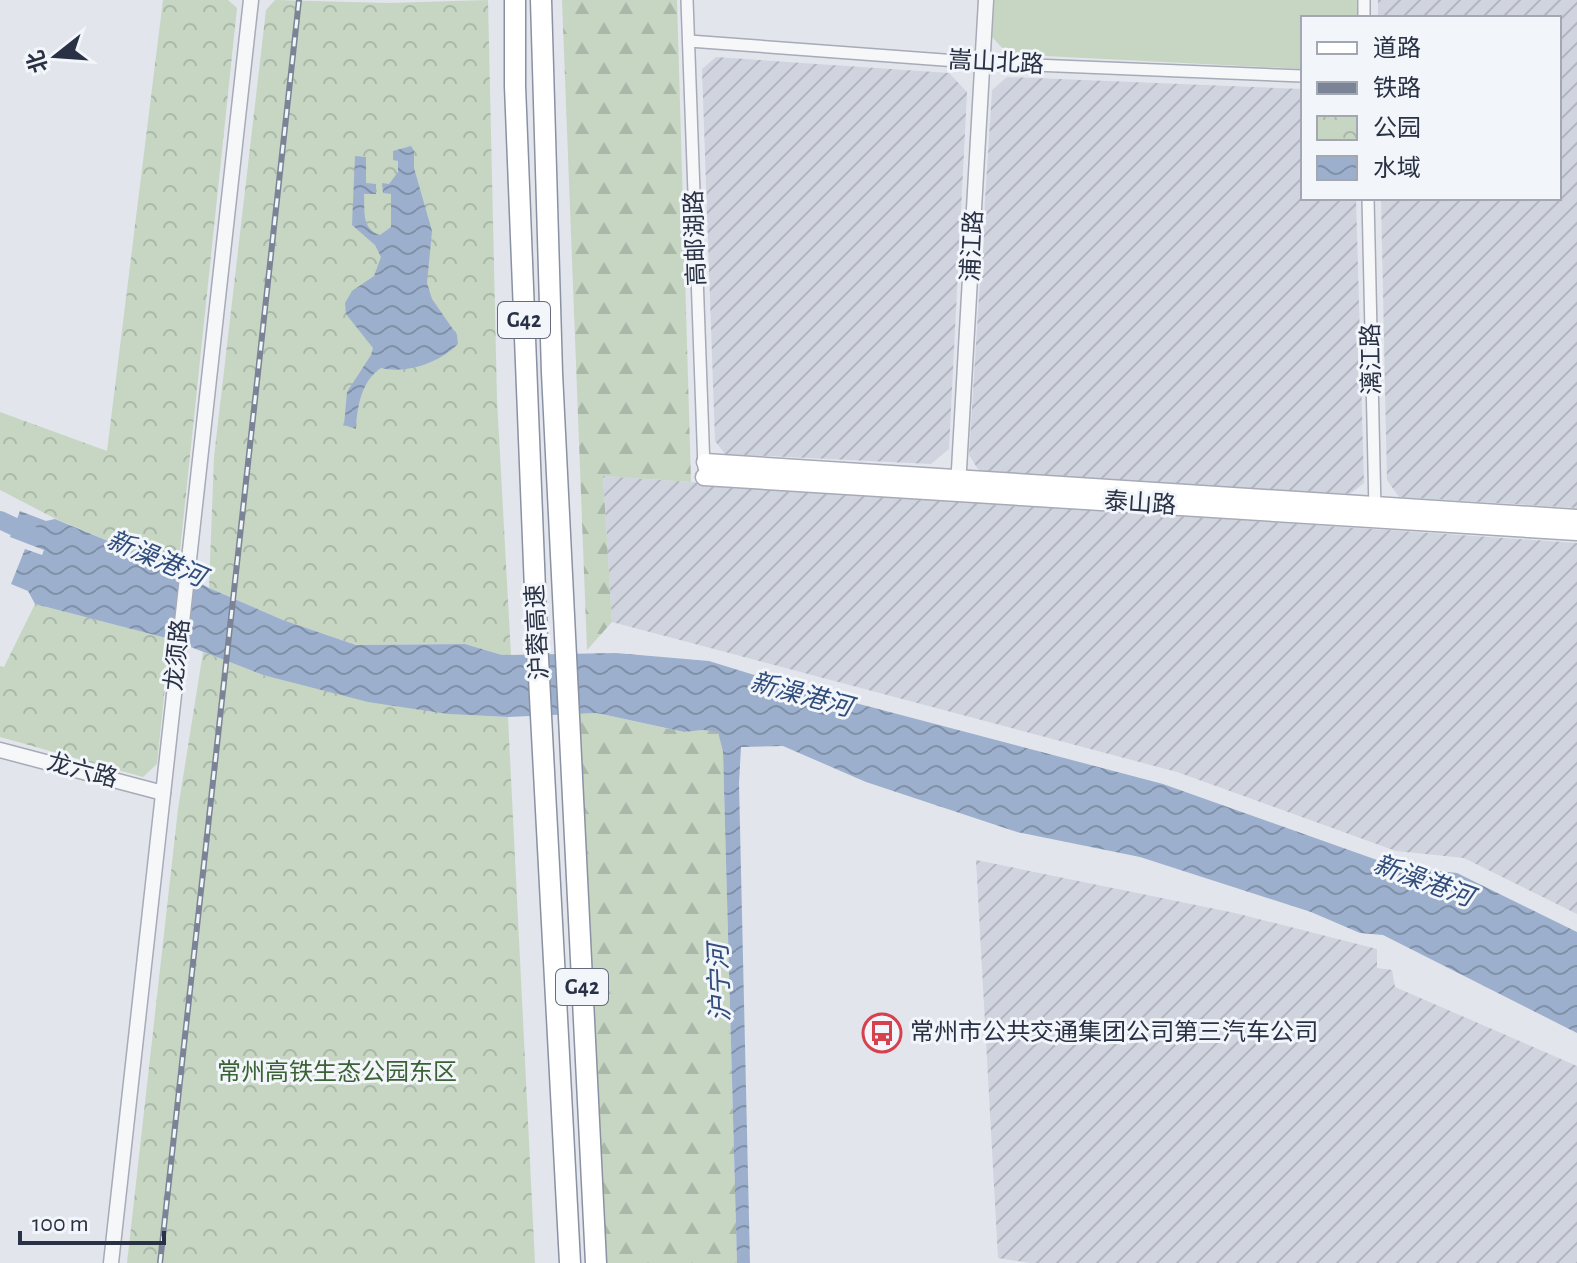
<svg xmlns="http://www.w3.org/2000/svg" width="1577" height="1263" viewBox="0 0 1577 1263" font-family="'Alegreya Sans','Noto Sans SC',sans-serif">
	<defs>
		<pattern id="industrial-furrows" width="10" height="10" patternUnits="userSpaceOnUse" patternTransform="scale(2)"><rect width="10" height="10" fill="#d0d4de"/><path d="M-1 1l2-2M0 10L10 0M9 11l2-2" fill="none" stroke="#b3b6c0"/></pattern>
		<pattern id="forest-firs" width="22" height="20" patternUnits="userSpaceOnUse" patternTransform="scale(2)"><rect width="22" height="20" fill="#c6d6c3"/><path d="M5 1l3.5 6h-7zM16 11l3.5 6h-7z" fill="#aab8a9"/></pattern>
		<pattern id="park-crowns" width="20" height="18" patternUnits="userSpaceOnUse" patternTransform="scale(2)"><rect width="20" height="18" fill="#c6d6c3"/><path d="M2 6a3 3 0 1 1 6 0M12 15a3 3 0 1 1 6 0" fill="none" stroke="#aab8a9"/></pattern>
		<pattern id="water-waves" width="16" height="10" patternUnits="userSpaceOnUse" patternTransform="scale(2)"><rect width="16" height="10" fill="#9cb0cd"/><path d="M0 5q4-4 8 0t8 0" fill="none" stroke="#7f90a8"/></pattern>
	</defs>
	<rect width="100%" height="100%" fill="#e2e5ec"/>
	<g fill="url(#industrial-furrows)">
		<path d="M1378,0H1577V508L1399,497L1387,480L1381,198H1559V18H1378Z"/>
		<path d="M716,57L949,73L967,92L949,449L931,464L725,454L715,441L702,69Z"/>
		<path d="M1007,77L1303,89V198H1356L1364,483L1350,494L981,474L969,455L992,90Z"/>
		<path d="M603,476L1577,543V914L1464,858L1396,851L1177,772L612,622Z"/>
		<path d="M976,860L1235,913L1377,949V968L1392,970L1395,987L1577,1066V1263H1030L998,1258Z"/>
	</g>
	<path fill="#c6d6c3" d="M993,0H1357V18H1303V69L1008,54L992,37Z"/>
	<g fill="url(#forest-firs)">
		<path d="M562,0H677L691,482L603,476L612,622L587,650Z"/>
		<path d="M597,713L683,732L703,730L718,731L723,752L737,1263H603L576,714Z"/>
	</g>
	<g fill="url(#park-crowns)">
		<path d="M163,0H228L237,8L178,570L56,519L0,490V412L107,451Z"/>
		<path d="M275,0L389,3L488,0L497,400L511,655H502L465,644L356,645L283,620L209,588L214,457L266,10Z"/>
		<path d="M35,604L170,639L157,764L143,777L0,737V666L4,667Z"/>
		<path d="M203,652L263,675L448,714L508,717L535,1263H127L178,809Z"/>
	</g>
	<g fill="url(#water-waves)">
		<path d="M411,146L414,151V168L432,231L427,283L432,299L457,335L458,344C439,363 407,374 381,368C361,381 357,408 356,429L344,425L347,392L371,355L373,348L346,314L345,303L352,291L374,276L381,257L375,245L352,225L355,156L366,157V183L376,184V194H364C365,210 361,229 380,235L391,227V194L383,193L382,183L389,184L398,172V161L393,160V151Z"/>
		<path d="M20,511L46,521L55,519L178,570L209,588L283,620L356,645L465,644L502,655L616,653L709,661L787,685L1163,784L1394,866L1457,873L1577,932V1033L1383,935L1360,933L1311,912L1140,857L1017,832L866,782L783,746L741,747L739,783L750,1263H737L723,752L718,732L703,730L684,732L597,713L508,717L448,714L368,702L263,675L170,639L35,604L28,591L11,584L25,549L42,555L44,550L10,537Z"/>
	</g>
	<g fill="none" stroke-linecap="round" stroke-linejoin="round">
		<path stroke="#9cb0cd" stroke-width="18" d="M0,520L34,536"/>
		<defs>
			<g id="minor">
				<path d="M687,0L704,468"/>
				<path d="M1364,0V18"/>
				<path d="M689,41L984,63L1303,76"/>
				<path d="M1368,198L1375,511"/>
			</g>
			<g id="tertiary">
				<path d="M958,487L986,0"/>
				<path d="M0,750L163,793"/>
				<path d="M111,1263L251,0"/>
			</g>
			<g id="secondary">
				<path d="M705,462L1577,518"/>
				<path d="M704,477L1577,532"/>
			</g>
			<g id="motorway">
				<path d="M515,0V86L537,640L570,1263"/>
				<path d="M541,0L552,373L596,1263"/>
			</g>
		</defs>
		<use href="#minor" stroke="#a7abb7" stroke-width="14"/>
		<use href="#tertiary" stroke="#a7abb7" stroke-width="17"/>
		<use href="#secondary" stroke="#a7abb7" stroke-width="19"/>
		<use href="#motorway" stroke="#8991a3" stroke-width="23"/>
		<use href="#minor" stroke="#f6f7f9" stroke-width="11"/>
		<use href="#tertiary" stroke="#f6f7f9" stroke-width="14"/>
		<use href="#secondary" stroke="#fff" stroke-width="16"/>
		<use href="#motorway" stroke="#fff" stroke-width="20"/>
		<defs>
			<path id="rail" d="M160,1263L299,0"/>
		</defs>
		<use href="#rail" stroke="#7b8396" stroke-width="6"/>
		<use href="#rail" stroke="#f2f5f9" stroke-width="3" stroke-dasharray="9" stroke-linecap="butt"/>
	</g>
	<defs>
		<symbol id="bus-ring" viewBox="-11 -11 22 22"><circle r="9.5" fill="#f2f5f9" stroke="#d7414d" stroke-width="1.5"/><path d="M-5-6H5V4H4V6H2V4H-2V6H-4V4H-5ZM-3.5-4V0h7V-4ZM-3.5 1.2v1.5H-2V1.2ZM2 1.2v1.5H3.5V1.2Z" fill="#d7414d"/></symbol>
	</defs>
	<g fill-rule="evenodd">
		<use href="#bus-ring" x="860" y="1011" width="44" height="44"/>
	</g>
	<g text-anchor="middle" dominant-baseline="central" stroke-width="6" stroke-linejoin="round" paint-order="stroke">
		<g fill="#f2f5f9" stroke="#656c7b" stroke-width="2">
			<rect x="498" y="302" width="52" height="36" rx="6"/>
			<rect x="556" y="969" width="52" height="36" rx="6"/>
		</g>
		<g font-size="22" font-weight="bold" fill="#293145">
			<text x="524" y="320">G42</text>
			<text x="582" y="987">G42</text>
		</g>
		<g font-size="24" fill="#293145" stroke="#f2f5f9">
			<text transform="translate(996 63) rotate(3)">嵩山北路</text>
			<text transform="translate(696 238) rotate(-92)">高邮湖路</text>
			<text transform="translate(973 246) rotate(-87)">浦江路</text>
			<text transform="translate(1372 359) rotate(-91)">漓江路</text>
			<text transform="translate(1140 504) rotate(4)">泰山路</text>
			<text transform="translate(538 632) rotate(-93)">沪蓉高速</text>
			<text transform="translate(178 655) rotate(-84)">龙须路</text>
			<text transform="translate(82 771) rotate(15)">龙六路</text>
		</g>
		<g font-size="24" fill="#293145" stroke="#f2f5f9" text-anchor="start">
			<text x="910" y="1033">常州市公共交通集团公司第三汽车公司</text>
		</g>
		<g font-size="24" fill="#3b6235" stroke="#f2f5f9">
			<text x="337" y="1073">常州高铁生态公园东区</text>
		</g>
		<g font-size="26" font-style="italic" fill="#304d7c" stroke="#f2f5f9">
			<text transform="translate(156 559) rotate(23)">新澡港河</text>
			<text transform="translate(801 695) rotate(15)">新澡港河</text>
			<text transform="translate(1423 881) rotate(20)">新澡港河</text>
			<text transform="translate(720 983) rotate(-92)">沪宁河</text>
		</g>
	</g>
	<rect x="1301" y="16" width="260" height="184" fill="#f2f5f9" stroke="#a2a7b1" stroke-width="2"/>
	<rect x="1317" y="42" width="40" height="12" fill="#ffffff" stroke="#a2a7b1" stroke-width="2"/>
	<text x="1373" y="56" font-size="24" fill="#293145">道路</text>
	<rect x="1317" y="82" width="40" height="12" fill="#7b8396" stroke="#a2a7b1" stroke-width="2"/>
	<text x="1373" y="96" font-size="24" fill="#293145">铁路</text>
	<rect x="1317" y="116" width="40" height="24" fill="url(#park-crowns)" stroke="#a2a7b1" stroke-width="2"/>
	<text x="1373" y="136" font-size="24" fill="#293145">公园</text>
	<rect x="1317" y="156" width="40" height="24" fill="url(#water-waves)" stroke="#a2a7b1" stroke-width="2"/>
	<text x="1373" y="176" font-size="24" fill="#293145">水域</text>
	<g transform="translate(56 56) rotate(253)" stroke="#f2f5f9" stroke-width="6" paint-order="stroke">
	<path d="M0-6L14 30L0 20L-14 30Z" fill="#293145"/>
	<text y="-12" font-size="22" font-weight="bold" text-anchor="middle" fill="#293145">北</text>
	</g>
	<path d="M20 1231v12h144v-12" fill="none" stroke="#293145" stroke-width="4"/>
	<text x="32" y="1231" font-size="24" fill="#293145" stroke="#f2f5f9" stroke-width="6" paint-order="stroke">100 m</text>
</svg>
